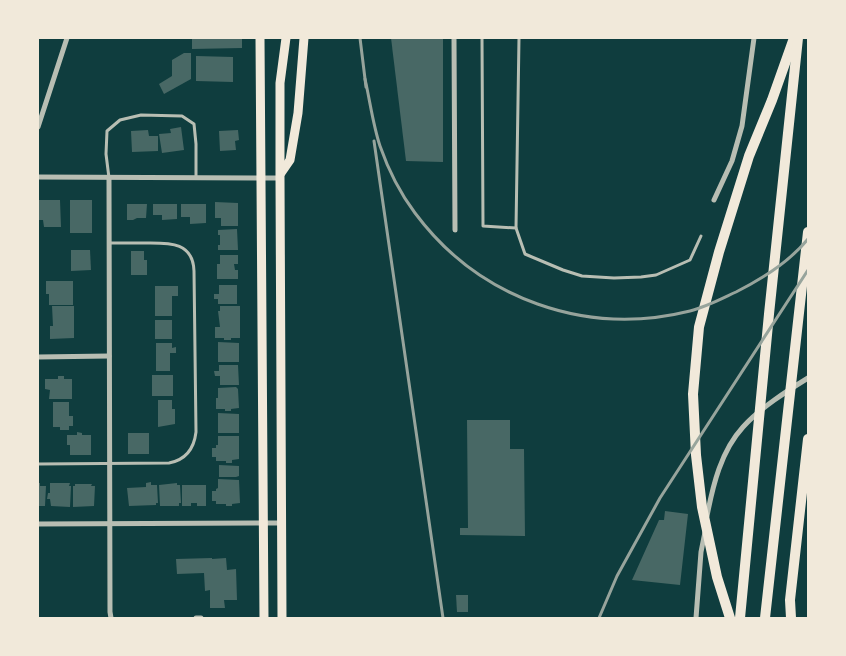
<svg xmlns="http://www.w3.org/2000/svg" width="846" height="656" viewBox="0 0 846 656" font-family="'Archivo Narrow',sans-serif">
	<rect width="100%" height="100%" fill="#0f3d3e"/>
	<g fill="#486865">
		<path d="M192,38H242V48L192,49Z"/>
		<path d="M391,38H443V162L406,161Z"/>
		<path d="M184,53H191V79L164,94L159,84L172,76V60Z"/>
		<path d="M196,56L233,57V82L196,81Z"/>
		<path d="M181,127L184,150L162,153L159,134L171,133L170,129Z"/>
		<path d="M148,130L149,136H158V151L132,152L131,131Z"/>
		<path d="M238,130L239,140L235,141L236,150L220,151L219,131Z"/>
		<path d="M38,200H60L61,227H44L43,220H38Z"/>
		<rect x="70" y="200" width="22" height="33"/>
		<path d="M215,202L238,203V226H221V218H215Z"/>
		<path d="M127,204H147L146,218H137L133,220H127Z"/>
		<path d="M153,204H177V219L162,220V215H153Z"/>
		<path d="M181,204H206V223L190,224V217H181Z"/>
		<path d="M237,229L238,250H218V245H220V235H218V230Z"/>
		<path d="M71,250H90L91,270L71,271Z"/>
		<path d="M131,251H144V260H147V275H131Z"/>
		<path d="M220,255H238V264H234L235,270H238V279H217V264H220Z"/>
		<path d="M46,281H73V305H49V294H46Z"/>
		<path d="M219,285H237V304H218V299H214V294H219Z"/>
		<path d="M155,286H178V296H172V316H155Z"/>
		<path d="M52,306H74V338L50,339V326H53Z"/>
		<path d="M220,306H240V338H231V340H224V338H215V327H220L218,311H220Z"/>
		<rect x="155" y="320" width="17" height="19"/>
		<path d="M218,342L239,343V362H218Z"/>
		<path d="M156,343H172V348L176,347V353H170V371H156Z"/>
		<path d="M219,365H238L239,385H220V376H215L214,371H219Z"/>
		<rect x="152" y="375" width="21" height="21"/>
		<path d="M58,376H64V379H72V399H49L50,390L45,389V379H58Z"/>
		<path d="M236,387L238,389L239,408L231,409V411H225V409H216V398H218V388Z"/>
		<path d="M158,400H172V409H175V424L158,427Z"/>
		<path d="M53,402H69V416H73V426H69V430H60V427H53Z"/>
		<path d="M218,413L239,414V433H218Z"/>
		<path d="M467,420H510V449H524L525,536L460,535V528H468Z"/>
		<path d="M77,432L82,433V435H91V455H70V445H67V435H77Z"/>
		<rect x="128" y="433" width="21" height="21"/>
		<path d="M218,436H239V459L232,460V463H226V461H216V457H212V448H216V445H218Z"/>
		<path d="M219,465L239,466V476L236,477H219Z"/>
		<path d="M218,479L239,480L240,503L232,504V506H226V504H216V501H212V491H216V489L218,488Z"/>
		<path d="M151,482V485H157L158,503H156V505L129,506L127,488L146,487V483Z"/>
		<path d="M38,483H40V486H46L45,506H38Z"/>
		<path d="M50,483H70L69,486H71L70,507L51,506L50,499H47L48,493H50Z"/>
		<path d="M177,483V485H180L181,503H179V506H160L159,485Z"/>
		<path d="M75,484H92L91,486H95L94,506L73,507V486H75Z"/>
		<path d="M182,485H206V506H197V503H191V506H182Z"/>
		<path d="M665,511L688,514L680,585L632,580L659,520H664Z"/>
		<path d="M212,558V559L226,558L227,570L236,569L237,600H224L225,608H210V590L205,591L204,573L177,574L176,559Z"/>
		<path d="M456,595H468V612H457Z"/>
	</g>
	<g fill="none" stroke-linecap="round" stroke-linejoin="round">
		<g stroke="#b8beb3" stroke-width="3">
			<path d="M482,38L483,226L516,228L525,254L563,270L582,276L614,278L641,277L656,275L690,260L701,236"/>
			<path d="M109,178L106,154L107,131L120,120L141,115L182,116L194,124L196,144V178"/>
			<path d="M516,228L519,38"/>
			<path d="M38,464L169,463C185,460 194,449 196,432L194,271C193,241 168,243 145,243C133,243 121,243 110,243"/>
		</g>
		<g stroke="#b8beb3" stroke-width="5">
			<path d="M454,38L455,230"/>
			<path d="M38,127L67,38"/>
			<path d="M38,177L280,178"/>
			<path d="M109,179L110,612L111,618"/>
			<path d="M714,200L732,161L742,126L754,38"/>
			<path d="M38,357L109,356"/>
			<path d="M707,516C713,485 721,451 743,427C760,408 787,391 808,378"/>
			<path d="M38,524L281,523"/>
			<path d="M196,618H201"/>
			<path d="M696,618L701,552L705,532"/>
		</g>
		<g stroke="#f1e9da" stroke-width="9">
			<path d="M260,38L264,618"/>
			<path d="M281,173L290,160L298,113L304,38"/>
			<path d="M282,618L280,178V83L286,38"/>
		</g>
		<g stroke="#f1e9da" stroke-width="10">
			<path d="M730,618L717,577L702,507L696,455L693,394L699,327L719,252L749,156L772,100L794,38"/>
			<path d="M740,618L769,314L798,38"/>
			<path d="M765,618L808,232"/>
			<path d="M791,618L790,600L808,439"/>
		</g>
		<g stroke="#97a49c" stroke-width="3">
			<path d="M360,38L366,87"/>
			<path d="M365,79C370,101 373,125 380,146C388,169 400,193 415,213C479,299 586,337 690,311C706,307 721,299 736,292C762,279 790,261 808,239"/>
			<path d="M374,141L443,618"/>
			<path d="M599,618L617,576L660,498L808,270"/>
		</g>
	</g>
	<rect width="846" height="656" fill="none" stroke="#f1e9da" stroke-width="78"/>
</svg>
